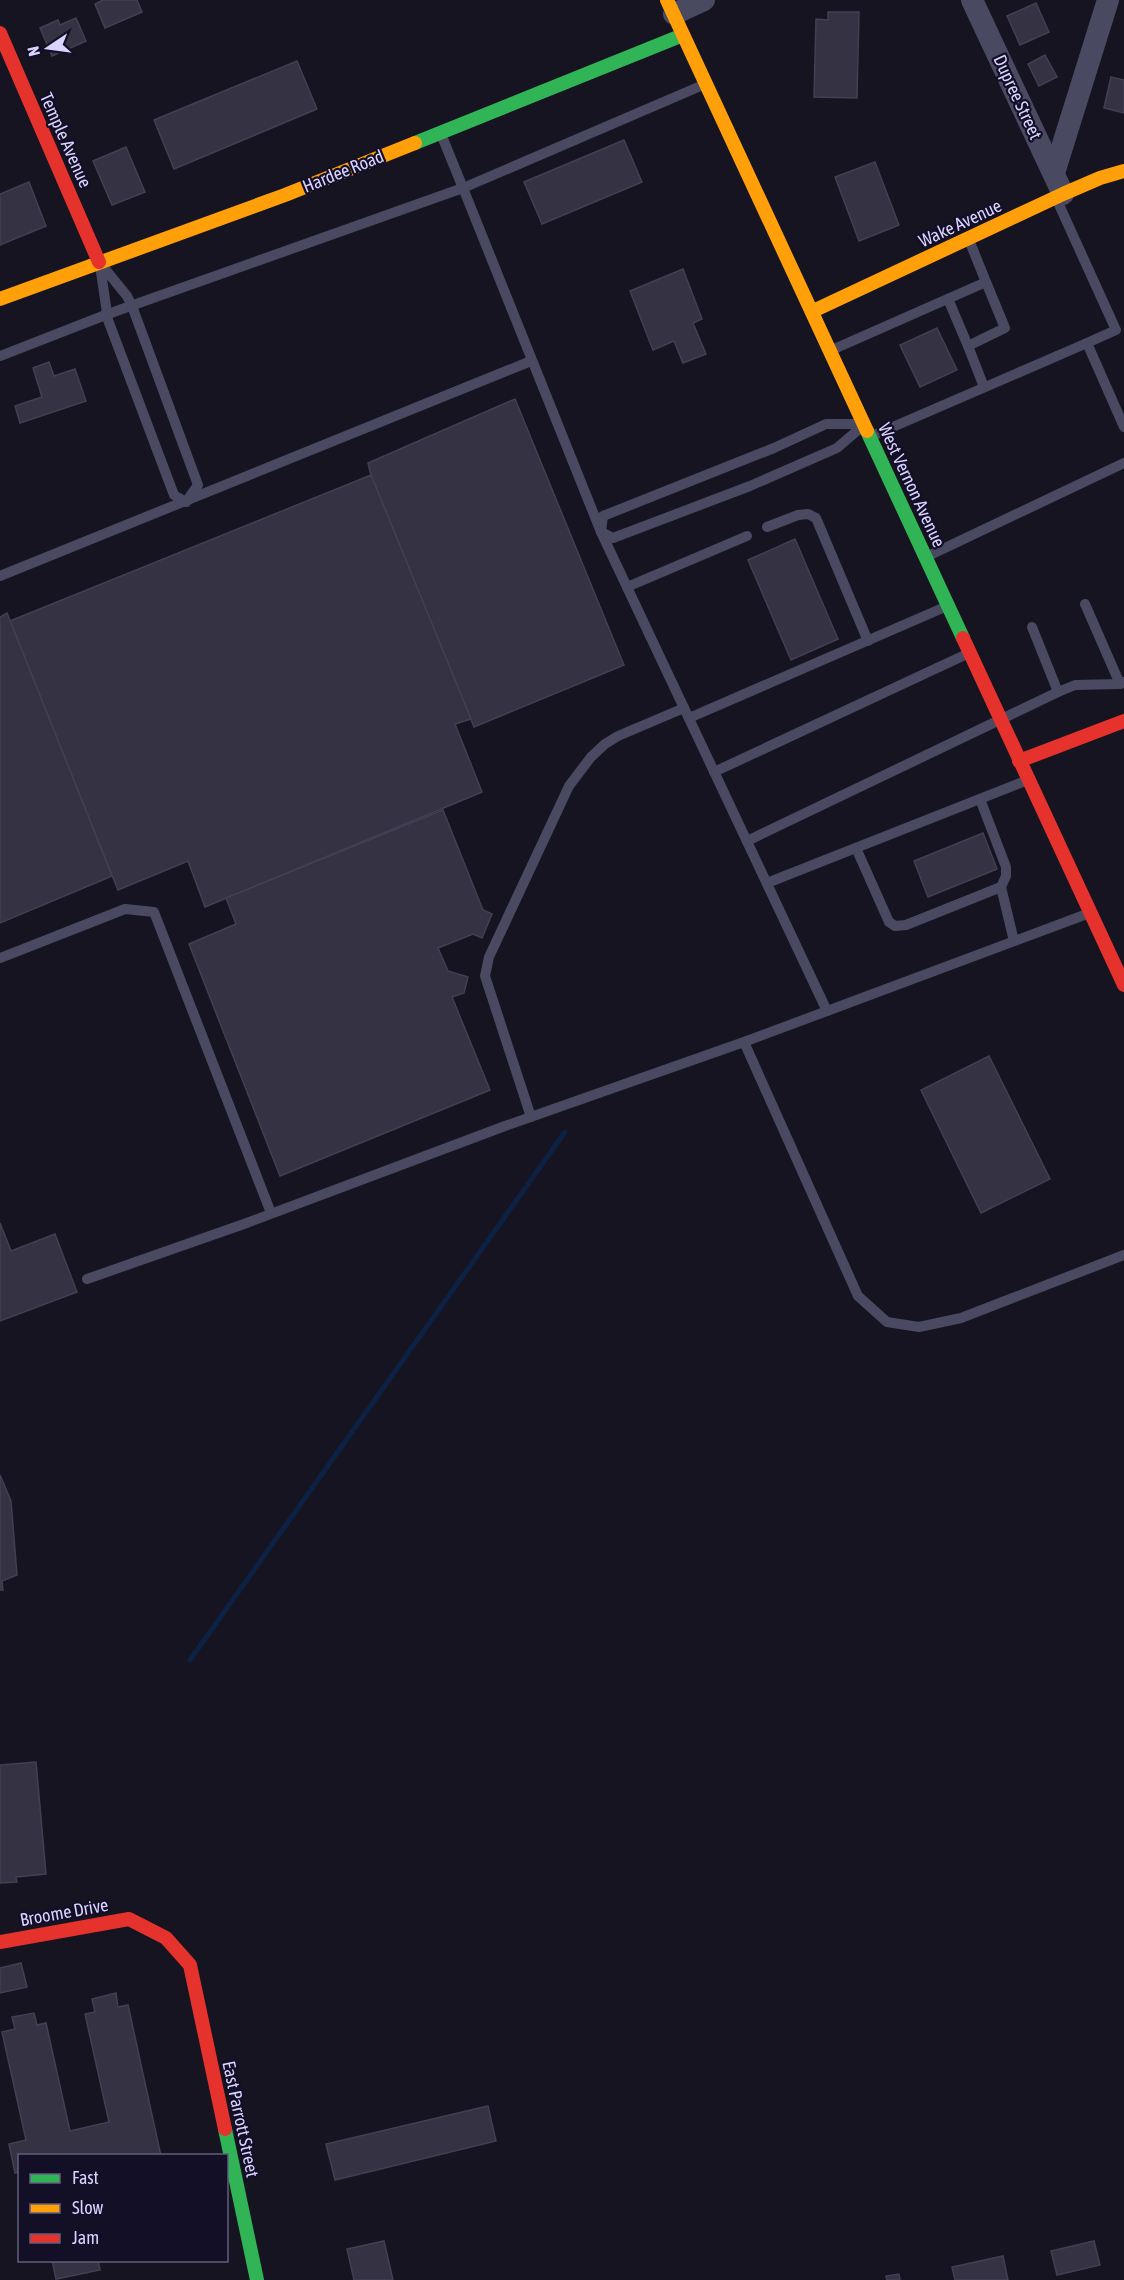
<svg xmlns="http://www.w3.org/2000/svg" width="1124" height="2280" viewBox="0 0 1124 2280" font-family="'Asap Condensed',sans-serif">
	<rect width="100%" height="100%" fill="#161421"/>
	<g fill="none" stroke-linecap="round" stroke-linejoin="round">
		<path stroke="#0d2144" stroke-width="5" d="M190,1660L565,1132"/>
	</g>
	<g fill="#343243" stroke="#433f54" stroke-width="1.5">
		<path d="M103,0H137L142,12L105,28L95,4Z"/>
		<path d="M1036,3L1049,32L1020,45L1007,16Z"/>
		<path d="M828,12H859L857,98L814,97L816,19L828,20Z"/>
		<path d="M76,18L86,41L52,56L40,28L58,20L60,25Z"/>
		<path d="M1045,55L1057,77L1039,86L1028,64Z"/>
		<path d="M297,61L317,109L174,169L154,120Z"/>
		<path d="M1111,77L1124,80V113L1104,108Z"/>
		<path d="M624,140L642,182L542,224L524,182Z"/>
		<path d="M126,147L145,192L112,205L93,161Z"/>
		<path d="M875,162L899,225L859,241L835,177Z"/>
		<path d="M29,182L46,226L0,245V194Z"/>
		<path d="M683,269L702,319L693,323L706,354L683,363L674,341L653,350L630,291Z"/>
		<path d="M937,328L957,370L920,387L900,345Z"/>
		<path d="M49,362L54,376L75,369L86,401L20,423L15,406L42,397L33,368Z"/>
		<path d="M515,399L624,665L474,727L371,475L368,463Z"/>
		<path d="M371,475L471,719L455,724L482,792L205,907L188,861L118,890L10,621Z"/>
		<path d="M795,539L838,639L791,660L748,560Z"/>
		<path d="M7,613L112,876L0,923V617Z"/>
		<path d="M443,810L483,910L492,914L482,938L473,934L438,948L448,971L468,977L464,993L452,997L490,1090L280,1176L189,944L236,924L226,898Z"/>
		<path d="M983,833L997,869L928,897L914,861Z"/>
		<path d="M989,1056L1050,1179L981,1213L921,1090Z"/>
		<path d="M0,1223L11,1251L55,1234L77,1292L0,1321Z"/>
		<path d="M0,1475L11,1501L17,1575L2,1581L3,1590H0Z"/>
		<path d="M36,1762L46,1874L16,1877L17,1882L0,1883V1765Z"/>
		<path d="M21,1963L27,1987L0,1993V1968Z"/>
		<path d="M116,1993L118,2007L128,2005L161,2156H20V2172L15,2173L9,2144L26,2140L2,2032L15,2029L12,2017L34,2013L37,2025L46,2023L70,2131L109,2122L85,2014L95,2012L92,1999Z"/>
		<path d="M488,2106L496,2141L335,2180L326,2144Z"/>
		<path d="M384,2241L393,2280H354L347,2249Z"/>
		<path d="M1094,2241L1100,2265L1057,2275L1051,2251Z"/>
		<path d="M1003,2256L1008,2280H955L952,2267Z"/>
		<path d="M52,2260H98L100,2270L56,2279Z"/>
		<path d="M899,2274L900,2280H887L886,2276Z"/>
	</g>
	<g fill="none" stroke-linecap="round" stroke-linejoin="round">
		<g stroke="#4a4962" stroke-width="10">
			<path d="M441,134L463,188L703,85"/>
			<path d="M1056,198L1116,330L1087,343"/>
			<path d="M101,264L127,296L132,306L198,485L186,502"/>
			<path d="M100,265L108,320L174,495L186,502"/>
			<path d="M948,299L968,346"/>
			<path d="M834,349L986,282L969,240"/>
			<path d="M0,356L108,314L463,188L601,532L827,1011"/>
			<path d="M984,387L968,346L1005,328L986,282"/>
			<path d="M826,424H865L837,448L750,486L613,538L601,532L603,516L774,448Z"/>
			<path d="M872,436L1087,343L1124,427"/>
			<path d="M767,527L798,515L808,514L816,518L868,641"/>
			<path d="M928,556L1124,463"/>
			<path d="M0,576L531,361"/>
			<path d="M627,587L747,536"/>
			<path d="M1085,604L1120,684"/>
			<path d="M1032,627L1058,692"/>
			<path d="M689,718L945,607"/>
			<path d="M714,772L967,654"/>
			<path d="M980,799L1006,867V876L1001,887"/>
			<path d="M747,841L1058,692L1075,685L1120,684L1124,682"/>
			<path d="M856,848L889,922L895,926L906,925L1001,887L1014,941"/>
			<path d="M767,883L1025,781"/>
			<path d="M0,958L125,909L154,912L271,1213"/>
			<path d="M744,1042L858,1296L887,1322L919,1327L961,1318L1124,1255"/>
			<path d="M531,1117L485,976L489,957L569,786L591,757L605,744L618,736L684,708"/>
			<path d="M87,1279L244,1224L505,1126L744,1042L1087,914"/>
		</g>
		<g stroke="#4a4962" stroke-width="22">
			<path d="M972,0L1063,194"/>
			<path d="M674,14L704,0"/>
			<path d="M1054,173L1108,0"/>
		</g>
		<g stroke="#30b455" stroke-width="14">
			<path d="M415,143L683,35"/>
			<path d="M867,431L963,638"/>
			<path d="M225,2129L257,2280"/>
		</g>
		<g stroke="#ff9f0a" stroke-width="14">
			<path d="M667,0L867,431"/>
			<path d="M0,299L285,195L415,143"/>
			<path d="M813,311L1063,194L1100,178L1124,171"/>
		</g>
		<g stroke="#e5322d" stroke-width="14">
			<path d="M0,33L99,262"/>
			<path d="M963,638L1124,985"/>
			<path d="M1019,761L1124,721"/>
			<path d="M0,1942L129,1919L166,1938L190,1965L225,2129"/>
		</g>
	</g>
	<g text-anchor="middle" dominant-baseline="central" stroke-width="4.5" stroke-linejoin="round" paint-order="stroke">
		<g font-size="18" fill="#d9d4ff" stroke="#130f26">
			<text transform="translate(1018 97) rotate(65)">Dupree Street</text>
			<text transform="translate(66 140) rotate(66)">Temple Avenue</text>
			<text transform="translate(343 171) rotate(-22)">Hardee Road</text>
			<text transform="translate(960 223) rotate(-25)">Wake Avenue</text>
			<text transform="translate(912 485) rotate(65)">West Vernon Avenue</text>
			<text transform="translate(64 1912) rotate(-10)">Broome Drive</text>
			<text transform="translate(241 2119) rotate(78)">East Parrott Street</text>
		</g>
	</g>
	<rect x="18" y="2154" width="210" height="108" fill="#130f26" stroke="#625e7d" stroke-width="1.5"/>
	<rect x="30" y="2174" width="30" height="9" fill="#30b455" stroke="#625e7d" stroke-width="1.5"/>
	<text x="72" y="2184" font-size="18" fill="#d9d4ff">Fast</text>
	<rect x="30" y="2204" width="30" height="9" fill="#ff9f0a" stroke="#625e7d" stroke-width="1.5"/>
	<text x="72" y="2214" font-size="18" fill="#d9d4ff">Slow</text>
	<rect x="30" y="2234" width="30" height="9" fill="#e5322d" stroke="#625e7d" stroke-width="1.5"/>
	<text x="72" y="2244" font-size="18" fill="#d9d4ff">Jam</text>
	<g transform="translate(48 48) rotate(257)" stroke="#130f26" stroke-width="4.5" paint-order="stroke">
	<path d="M0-4.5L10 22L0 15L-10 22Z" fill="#d9d4ff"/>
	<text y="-9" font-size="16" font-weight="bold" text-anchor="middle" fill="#d9d4ff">N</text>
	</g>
</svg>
